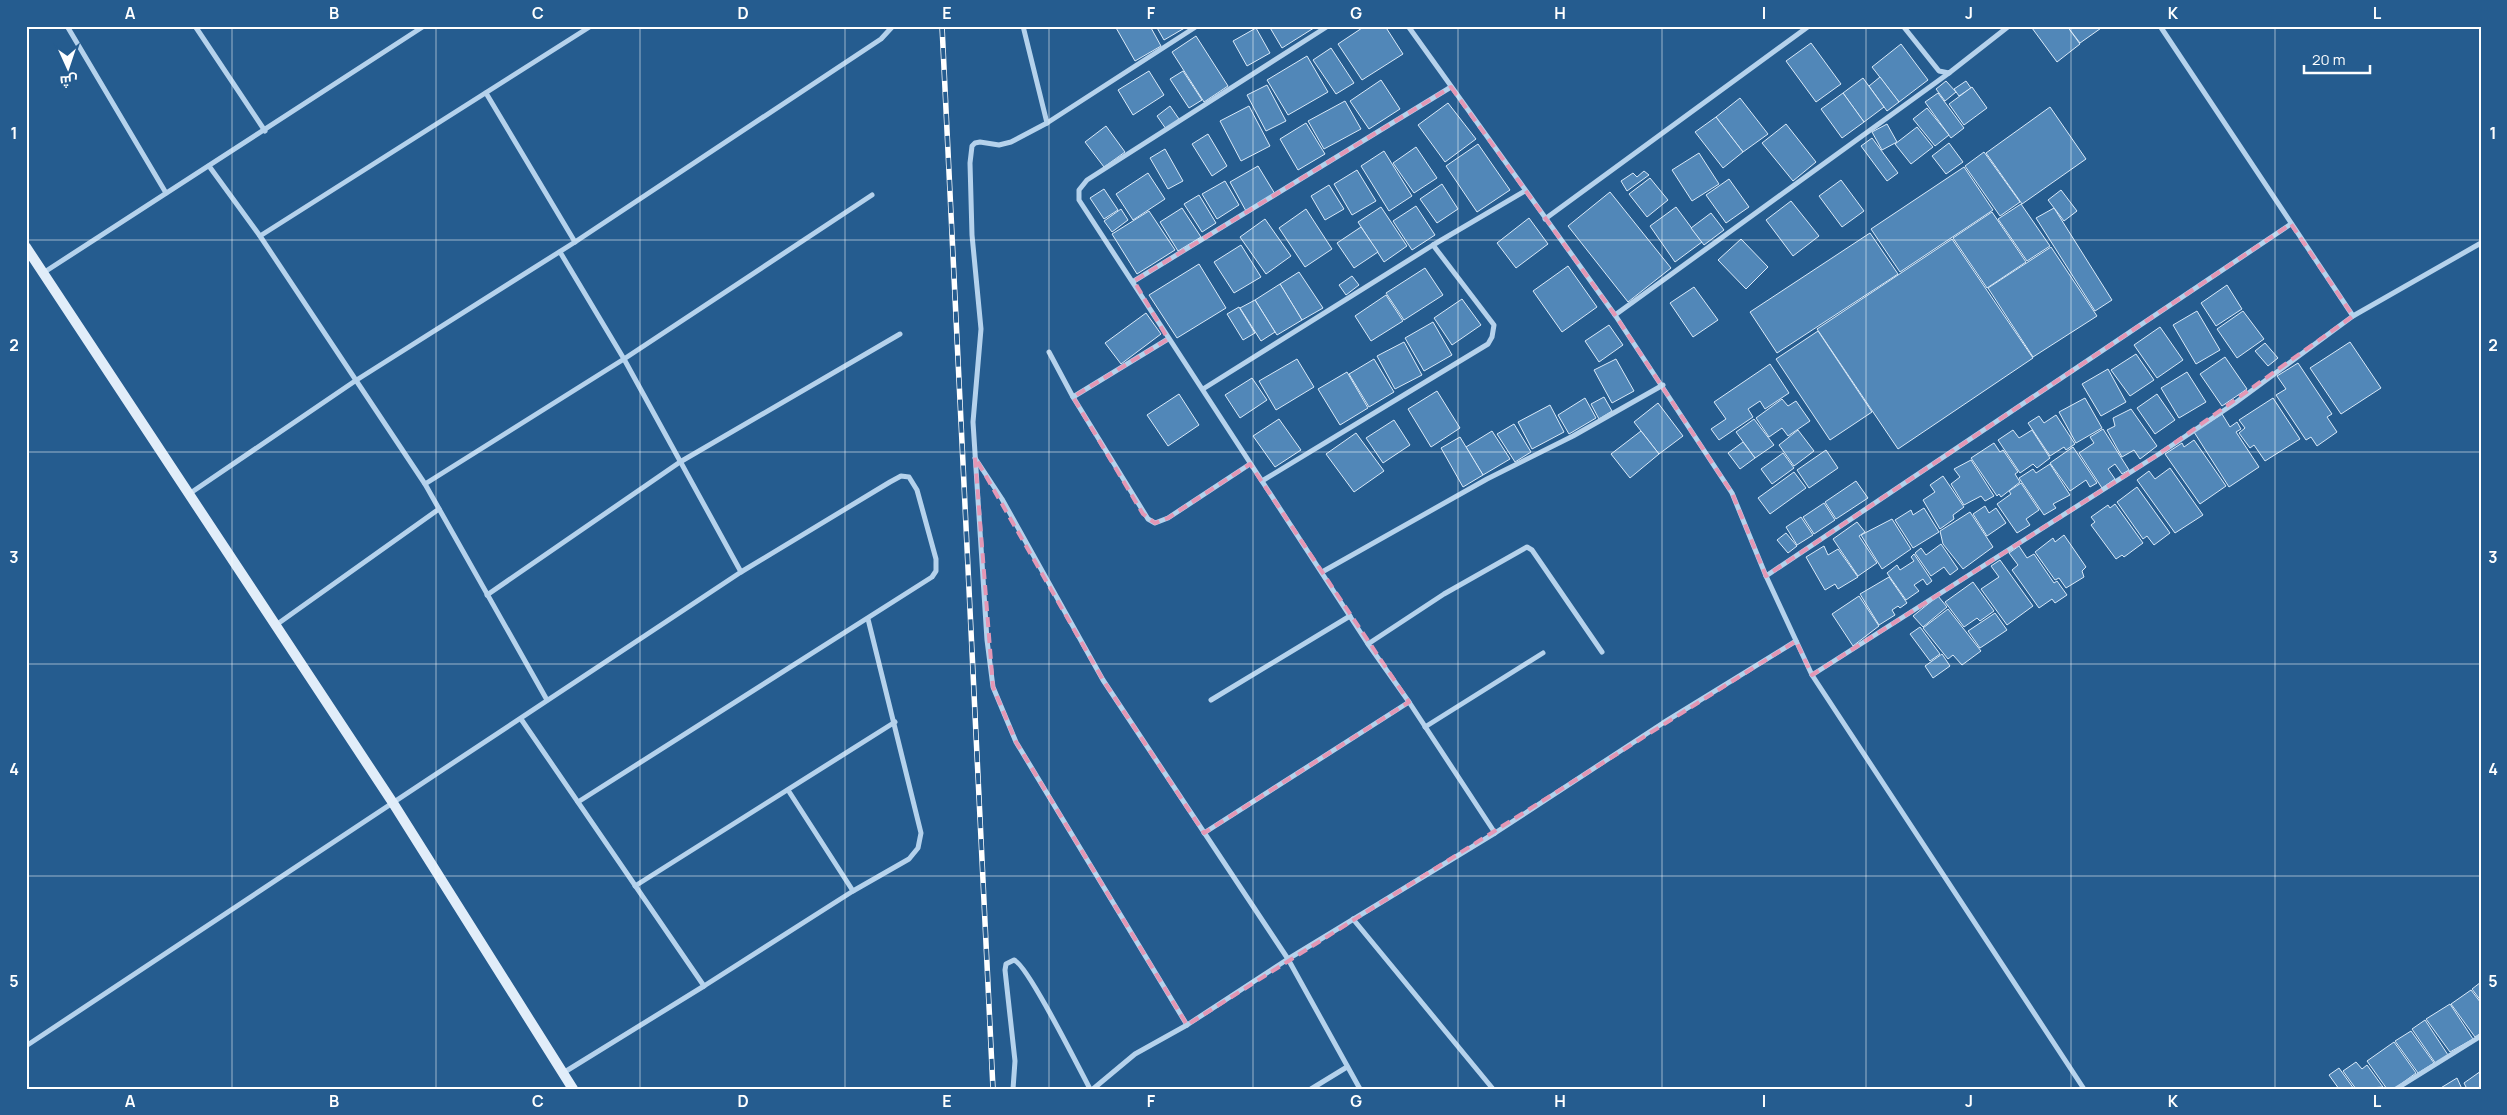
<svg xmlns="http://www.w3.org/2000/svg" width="2507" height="1115" viewBox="0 0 2507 1115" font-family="Manrope,Cairo,sans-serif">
	<rect width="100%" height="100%" fill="#255c8f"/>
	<g fill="#5187b8" stroke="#daeaf9">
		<path d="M1115,26H1150L1161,46L1135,61Z"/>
		<path d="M1156,26H1188L1164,40Z"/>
		<path d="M1269,26H1317L1282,48Z"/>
		<path d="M1365,26H1385L1403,54L1362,80L1338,44Z"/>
		<path d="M2035,26H2067L2080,44L2057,62L2032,28Z"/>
		<path d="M2067,26H2104L2080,43Z"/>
		<path d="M1256,28L1270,53L1247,66L1233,41Z"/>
		<path d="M1196,36L1228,86L1204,102L1172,52Z"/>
		<path d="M1811,43L1841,84L1816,102L1786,61Z"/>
		<path d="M1901,44L1928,80L1899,102L1872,67Z"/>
		<path d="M1331,48L1354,83L1336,94L1313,60Z"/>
		<path d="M1307,56L1328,92L1288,115L1267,80Z"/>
		<path d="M1149,71L1164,95L1133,115L1118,90Z"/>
		<path d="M1183,71L1202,100L1189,108L1170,79Z"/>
		<path d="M1880,77L1899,102L1887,111L1869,86Z"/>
		<path d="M1863,78L1884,107L1864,122L1843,93Z"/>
		<path d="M1381,80L1400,109L1369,129L1350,101Z"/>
		<path d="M1946,81L1956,92L1945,101L1936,89Z"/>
		<path d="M1966,81L1971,88L1959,96L1954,89Z"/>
		<path d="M1267,85L1286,121L1266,131L1247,95Z"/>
		<path d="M1972,87L1987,108L1964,125L1949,104Z"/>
		<path d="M1843,93L1864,122L1842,138L1821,109Z"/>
		<path d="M1938,93L1964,128L1951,138L1925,102Z"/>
		<path d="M1740,98L1768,134L1743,152L1716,117Z"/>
		<path d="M1345,101L1361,129L1324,149L1308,121Z"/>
		<path d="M1448,103L1476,139L1445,162L1418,125Z"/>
		<path d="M1170,106L1179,119L1166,129L1157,116Z"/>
		<path d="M1249,106L1270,146L1241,161L1220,121Z"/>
		<path d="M2050,107L2086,159L2022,204L1986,153Z"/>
		<path d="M1927,108L1949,135L1935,146L1913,119Z"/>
		<path d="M1716,117L1743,152L1723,168L1695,132Z"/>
		<path d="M1306,123L1325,154L1298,170L1280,139Z"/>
		<path d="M1786,124L1816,162L1793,181L1762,143Z"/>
		<path d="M1887,124L1897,142L1882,150L1872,132Z"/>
		<path d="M1106,126L1125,152L1104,167L1085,142Z"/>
		<path d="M1917,127L1933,147L1911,164L1895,144Z"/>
		<path d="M1208,134L1227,166L1212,176L1192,144Z"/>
		<path d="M1872,138L1898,173L1887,181L1861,146Z"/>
		<path d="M1949,143L1963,162L1946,174L1932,156Z"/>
		<path d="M1478,144L1510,190L1477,212L1446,166Z"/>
		<path d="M1416,147L1437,178L1414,193L1393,163Z"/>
		<path d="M1165,149L1183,181L1168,189L1150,158Z"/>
		<path d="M1384,151L1412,196L1389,211L1361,166Z"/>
		<path d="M1984,152L2020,202L2000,216L1965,166Z"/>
		<path d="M1699,153L1719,184L1692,201L1672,170Z"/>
		<path d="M1258,166L1275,194L1246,211L1230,182Z"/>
		<path d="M1964,167L1993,210L1900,272L1871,229Z"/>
		<path d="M1357,170L1376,201L1352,215L1334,184Z"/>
		<path d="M1644,171L1649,175L1627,191L1621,181L1633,173L1637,177Z"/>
		<path d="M1148,173L1165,199L1133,220L1116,194Z"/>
		<path d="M1650,178L1668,200L1647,217L1629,194Z"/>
		<path d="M1729,179L1749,207L1726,223L1706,195Z"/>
		<path d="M1841,180L1864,211L1842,227L1819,196Z"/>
		<path d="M1225,181L1239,205L1217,219L1202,194Z"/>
		<path d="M1442,184L1458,209L1437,223L1420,199Z"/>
		<path d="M1329,185L1344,209L1325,220L1311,196Z"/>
		<path d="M1104,189L1118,210L1104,219L1090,198Z"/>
		<path d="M2061,190L2077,211L2064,221L2048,200Z"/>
		<path d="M1610,192L1671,268L1628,302L1568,226Z"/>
		<path d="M1199,195L1216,223L1202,232L1184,204Z"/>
		<path d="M1791,201L1819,236L1793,256L1766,220Z"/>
		<path d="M2021,204L2050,246L2027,261L1998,219Z"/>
		<path d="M1416,206L1435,235L1412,250L1393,221Z"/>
		<path d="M1381,207L1407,246L1384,262L1358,222Z"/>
		<path d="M1676,207L1702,242L1675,262L1650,226Z"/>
		<path d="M1182,208L1201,237L1178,251L1160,222Z"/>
		<path d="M2054,208L2112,300L2095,311L2036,218Z"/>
		<path d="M1121,209L1128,220L1112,232L1104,221Z"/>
		<path d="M1306,209L1332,249L1305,267L1279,228Z"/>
		<path d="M1149,211L1175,250L1137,274L1112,234Z"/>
		<path d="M1992,212L2026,262L1987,288L1953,238Z"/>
		<path d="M1711,213L1724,230L1704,245L1691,228Z"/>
		<path d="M1529,218L1548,244L1516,268L1497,243Z"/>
		<path d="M1265,219L1291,256L1266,274L1240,237Z"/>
		<path d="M1361,227L1378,252L1354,268L1337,243Z"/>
		<path d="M1870,233L1898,274L1777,353L1750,312Z"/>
		<path d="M1741,239L1768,267L1746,289L1718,260Z"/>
		<path d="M1952,239L2033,358L1898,449L1817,329Z"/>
		<path d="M1241,245L1261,277L1234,293L1214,262Z"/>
		<path d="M2051,247L2097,316L2033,357L1988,288Z"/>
		<path d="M1199,264L1226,308L1177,338L1149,295Z"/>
		<path d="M1568,266L1597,307L1562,332L1533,291Z"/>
		<path d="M1425,268L1443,295L1404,320L1386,293Z"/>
		<path d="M1299,272L1323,308L1302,320L1280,284Z"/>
		<path d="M1352,276L1359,285L1346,295L1339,285Z"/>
		<path d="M1280,284L1302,320L1277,335L1255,300Z"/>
		<path d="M2227,285L2242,309L2216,326L2201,303Z"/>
		<path d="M1694,287L1718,320L1693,337L1670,303Z"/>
		<path d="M1386,295L1403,321L1371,341L1355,316Z"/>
		<path d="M1462,299L1481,325L1452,345L1434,318Z"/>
		<path d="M1255,300L1275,332L1261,341L1240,308Z"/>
		<path d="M1239,307L1255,333L1243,340L1227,314Z"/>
		<path d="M2197,311L2220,350L2196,364L2173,325Z"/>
		<path d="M2243,311L2264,339L2237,358L2217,329Z"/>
		<path d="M1146,313L1161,334L1121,364L1105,343Z"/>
		<path d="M1433,322L1452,355L1424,371L1405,338Z"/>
		<path d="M1609,325L1623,345L1599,362L1585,341Z"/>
		<path d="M2160,327L2183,360L2157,378L2134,345Z"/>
		<path d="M1818,331L1872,412L1830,440L1776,359Z"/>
		<path d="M1404,342L1422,375L1395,389L1377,356Z"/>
		<path d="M2350,342L2381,388L2341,414L2310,368Z"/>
		<path d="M2265,343L2278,358L2268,366L2255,351Z"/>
		<path d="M2136,354L2154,380L2130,396L2111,370Z"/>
		<path d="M2225,357L2247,389L2222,406L2200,374Z"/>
		<path d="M1297,359L1314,387L1276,410L1259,381Z"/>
		<path d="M1374,359L1394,392L1369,407L1349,374Z"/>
		<path d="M1616,359L1634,391L1612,403L1594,370Z"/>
		<path d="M2298,363L2332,414L2327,417L2337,432L2317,446L2311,437L2306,440L2276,395L2286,389L2277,376Z"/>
		<path d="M1770,364L1789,393L1765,409L1760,401L1748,409L1753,417L1719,440L1711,429L1726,419L1714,402Z"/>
		<path d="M2108,369L2126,402L2101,416L2082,384Z"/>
		<path d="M1347,372L1368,408L1340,425L1318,389Z"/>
		<path d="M2187,372L2206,402L2179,418L2161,388Z"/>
		<path d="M1252,378L1267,400L1240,418L1225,395Z"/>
		<path d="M1437,391L1460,428L1431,447L1408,409Z"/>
		<path d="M1179,394L1199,425L1168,446L1147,415Z"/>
		<path d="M2157,394L2175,420L2155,434L2137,408Z"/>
		<path d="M1604,397L1612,411L1599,419L1591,404Z"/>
		<path d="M1585,398L1596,418L1569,434L1558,415Z"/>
		<path d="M2085,398L2102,428L2076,443L2059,412Z"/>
		<path d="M2273,398L2300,439L2265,461L2254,445L2250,448L2239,433L2245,428L2239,420Z"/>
		<path d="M1782,399L1788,406L1796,401L1810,421L1788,436L1782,428L1769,437L1756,418Z"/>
		<path d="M1658,403L1683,436L1659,454L1634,422Z"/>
		<path d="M1550,405L1564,432L1532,449L1518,422Z"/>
		<path d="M2131,409L2157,446L2140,459L2134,450L2122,457L2107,430L2115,426L2113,418Z"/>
		<path d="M2222,414L2230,427L2237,422L2241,429L2236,432L2259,467L2229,487L2194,432Z"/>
		<path d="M2056,415L2075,444L2066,450L2064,447L2050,456L2028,423L2039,416L2044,423Z"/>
		<path d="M1279,419L1301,450L1275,467L1253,436Z"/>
		<path d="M1754,419L1774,445L1755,458L1736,432Z"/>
		<path d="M1394,420L1410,445L1383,463L1366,438Z"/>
		<path d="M1514,424L1531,452L1515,462L1497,434Z"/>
		<path d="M2103,429L2129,470L2122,474L2115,464L2108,469L2115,479L2102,488L2079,453L2094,443L2090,437Z"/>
		<path d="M1798,430L1814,451L1794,466L1779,445Z"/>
		<path d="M2013,430L2019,438L2032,430L2050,458L2037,468L2033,464L2020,473L1998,440Z"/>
		<path d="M1492,431L1510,459L1483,475L1466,447Z"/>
		<path d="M1641,431L1659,454L1630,478L1611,454Z"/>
		<path d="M1356,433L1384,471L1354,492L1326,454Z"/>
		<path d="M1460,437L1483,475L1463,487L1441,448Z"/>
		<path d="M2194,440L2226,486L2200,504L2165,454L2182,443L2184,447Z"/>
		<path d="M1743,442L1755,458L1740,469L1728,453Z"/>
		<path d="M1994,443L2000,452L2003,450L2018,472L2015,474L2020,482L2001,497L1999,494L1997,496L1971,458Z"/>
		<path d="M2073,447L2097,483L2090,487L2086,480L2070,491L2050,463Z"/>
		<path d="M1826,450L1838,468L1809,488L1797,470Z"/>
		<path d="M1783,453L1794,468L1772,484L1761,469Z"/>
		<path d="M1971,460L1994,496L1985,501L1981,496L1964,505L1951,484L1960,477L1954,469Z"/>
		<path d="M2050,464L2070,495L2053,504L2056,508L2044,515L2019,478L2033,469L2036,473Z"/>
		<path d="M2170,468L2203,515L2175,533L2137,480L2149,471L2155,479Z"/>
		<path d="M1794,472L1806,488L1770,514L1758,498Z"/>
		<path d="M1943,476L1964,507L1953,515L1954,519L1940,529L1923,500L1935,492L1930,485Z"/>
		<path d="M1856,481L1868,498L1836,519L1825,502Z"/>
		<path d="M2021,483L2039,510L2026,519L2030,525L2017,533L1997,504L2011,494L2009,491Z"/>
		<path d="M2137,487L2170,533L2154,545L2147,536L2143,539L2117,502Z"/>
		<path d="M1824,503L1835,520L1814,534L1803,517Z"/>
		<path d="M2115,504L2143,543L2124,557L2122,555L2116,559L2091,525L2095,522L2091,517L2108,505L2110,508Z"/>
		<path d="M1985,506L1989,513L1996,508L2006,523L1987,536L1973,514Z"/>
		<path d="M1924,508L1939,532L1913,548L1895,520L1911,510L1913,515Z"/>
		<path d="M1970,512L1993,547L1963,569L1943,544L1940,531Z"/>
		<path d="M1801,517L1813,535L1797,545L1786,527Z"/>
		<path d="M1892,519L1911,549L1882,569L1861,535Z"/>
		<path d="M1857,522L1865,532L1859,536L1877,563L1858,576L1833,539Z"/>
		<path d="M1786,533L1797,546L1788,553L1777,540Z"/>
		<path d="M2064,535L2086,567L2082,571L2084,577L2066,588L2059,578L2055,580L2035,552L2053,538L2055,542Z"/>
		<path d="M1941,544L1958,569L1950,575L1944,567L1931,576L1915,553L1921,548L1926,555Z"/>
		<path d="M1824,546L1828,555L1838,549L1858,577L1838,589L1835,584L1825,590L1806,557Z"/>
		<path d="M2019,546L2027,558L2034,554L2054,583L2057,581L2067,595L2055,603L2052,599L2039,608L2012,570L2018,565L2009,553Z"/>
		<path d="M1914,554L1932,581L1927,585L1923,579L1914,585L1919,591L1906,600L1887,573L1897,565L1900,570L1914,561L1911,557Z"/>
		<path d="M2000,560L2033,606L2007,625L1981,589L1999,577L1991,566Z"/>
		<path d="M1889,577L1907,603L1900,608L1898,606L1892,610L1895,615L1879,625L1860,594Z"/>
		<path d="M1973,582L1994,611L1980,621L1977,618L1964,627L1945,602Z"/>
		<path d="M1859,596L1879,626L1853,646L1832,614Z"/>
		<path d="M1938,596L1947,607L1923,627L1913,616Z"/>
		<path d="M1948,609L1981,651L1962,665L1953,655L1948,659L1923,628Z"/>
		<path d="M1995,613L2007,630L1980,648L1968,631Z"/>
		<path d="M1920,627L1940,654L1930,661L1910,634Z"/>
		<path d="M1942,654L1950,666L1933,678L1925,666Z"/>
		<path d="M2481,982V1001L2472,989Z"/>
		<path d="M2471,990L2481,1003V1033L2475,1037L2451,1004Z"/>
		<path d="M2450,1004L2473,1039L2450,1052L2426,1019Z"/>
		<path d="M2425,1020L2448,1055L2436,1064L2412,1029Z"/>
		<path d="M2411,1031L2434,1063L2418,1073L2395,1041Z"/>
		<path d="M2394,1042L2416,1073L2394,1089H2387L2367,1061Z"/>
		<path d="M2356,1062L2362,1069L2367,1065L2383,1087L2356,1089L2343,1071Z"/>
		<path d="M2339,1068L2354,1089H2339L2329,1075Z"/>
		<path d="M2481,1071V1089H2467L2464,1083Z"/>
		<path d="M2457,1078L2462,1089H2439Z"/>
	</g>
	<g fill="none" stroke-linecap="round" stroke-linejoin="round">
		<g stroke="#b5d2ec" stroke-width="5">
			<path d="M67,26L166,193"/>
			<path d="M195,26L265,131"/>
			<path d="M1023,26L1047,123"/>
			<path d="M1328,26L1087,180L1079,190V200L1368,644L1409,702L1495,833"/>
			<path d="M1408,26L1615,315L1732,493L1766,576L1812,675L2084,1089"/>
			<path d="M1903,26L1939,71L1949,73L2009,26"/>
			<path d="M2160,26L2353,316"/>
			<path d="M486,93L575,242"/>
			<path d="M209,166L260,236L425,484L547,700"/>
			<path d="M1545,219L1809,26"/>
			<path d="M260,236L591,26"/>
			<path d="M560,252L624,359L741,572"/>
			<path d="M43,273L424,26"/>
			<path d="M1134,281L1451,87"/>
			<path d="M1615,315L1949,73"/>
			<path d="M1049,352L1073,397L1148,519L1155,523L1168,518L1250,464"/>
			<path d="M1203,389L1433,245L1525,191"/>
			<path d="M1073,397L1168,339"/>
			<path d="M975,458L1002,499L1103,680L1288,959L1360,1089"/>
			<path d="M1262,481L1488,344L1492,337L1494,325L1433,245"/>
			<path d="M425,484L624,359L872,195"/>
			<path d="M189,494L355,381L575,242L881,39L893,26"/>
			<path d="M1322,572L1487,479L1573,436L1663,385"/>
			<path d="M1766,576L2291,224"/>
			<path d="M487,595L680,462L900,334"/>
			<path d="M276,625L439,509"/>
			<path d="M1368,644L1444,594L1527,547L1532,550L1602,652"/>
			<path d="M1812,675L2159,454L2235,403L2353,316L2481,243"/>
			<path d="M1211,700L1350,616"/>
			<path d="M521,719L704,986L563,1073"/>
			<path d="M1425,727L1543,653"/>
			<path d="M788,790L853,891"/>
			<path d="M1204,833L1409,702"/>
			<path d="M635,886L895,722"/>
			<path d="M1353,919L1493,1089"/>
			<path d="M704,986L853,891L909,859L918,848L921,833L868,619"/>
			<path d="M1187,1025L1016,742L993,687L987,640L973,422L981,329L972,235L970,163L972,146L975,143L980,142L999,145L1011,142L1047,123L1197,26"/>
			<path d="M26,1046L741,572L890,482L901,476L909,477L917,490L936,559V571L932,577L578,802"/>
			<path d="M1013,1089L1015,1061L1005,970L1006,964L1014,960C1027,964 1080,1070 1090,1089"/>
			<path d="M1093,1089L1135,1054L1187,1025L1288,959L1495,833L1663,723L1796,641"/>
			<path d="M1311,1089L1347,1067"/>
			<path d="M2396,1089L2481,1036"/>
		</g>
		<path stroke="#e1edf9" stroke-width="10" d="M26,247L393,803L573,1089"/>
		<defs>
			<path id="rail" d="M942,26L993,1089"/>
		</defs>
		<use href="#rail" stroke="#fff" stroke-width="5.5"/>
		<use href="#rail" stroke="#255c8f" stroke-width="4" stroke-dasharray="11" stroke-linecap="butt"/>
	</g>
	<path fill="none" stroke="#e497b5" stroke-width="4" stroke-dasharray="10 6" stroke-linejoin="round" d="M1451,87L1615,315L1732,493L1766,576L2291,224L2353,316L2159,454L1812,675L1796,641L1187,1025L1016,742L993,687L975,457L1103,680L1204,833L1409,702L1250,464L1168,518L1155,523L1143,514L1073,397L1168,339L1134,281Z"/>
	<path fill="none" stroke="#fff" stroke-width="1" stroke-opacity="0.55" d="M232,26V1089M436,26V1089M640,26V1089M845,26V1089M1049,26V1089M1253,26V1089M1458,26V1089M1662,26V1089M1866,26V1089M2071,26V1089M2275,26V1089M26,240H2481M26,452H2481M26,664H2481M26,876H2481"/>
	<rect width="2507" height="1115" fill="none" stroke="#255c8f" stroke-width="55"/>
	<g transform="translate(68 68) rotate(177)" stroke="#255c8f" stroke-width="4" paint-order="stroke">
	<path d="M0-4L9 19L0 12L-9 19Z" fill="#ffffff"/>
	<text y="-8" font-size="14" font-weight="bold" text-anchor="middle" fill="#ffffff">ش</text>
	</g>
	<path d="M2304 65v8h66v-8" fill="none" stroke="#ffffff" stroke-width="2.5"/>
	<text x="2312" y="65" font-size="15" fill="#ffffff" stroke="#255c8f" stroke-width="4" paint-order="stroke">20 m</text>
	<rect x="28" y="28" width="2452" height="1060" fill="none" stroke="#fff" stroke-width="2"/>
	<g font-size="16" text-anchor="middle" font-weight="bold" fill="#fff">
		<text x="130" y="19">A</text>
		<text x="334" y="19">B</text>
		<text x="538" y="19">C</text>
		<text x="743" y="19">D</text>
		<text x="947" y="19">E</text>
		<text x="1151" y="19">F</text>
		<text x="1356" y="19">G</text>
		<text x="1560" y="19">H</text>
		<text x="1764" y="19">I</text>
		<text x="1969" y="19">J</text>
		<text x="2173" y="19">K</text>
		<text x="2377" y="19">L</text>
		<text x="14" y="139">1</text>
		<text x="2493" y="139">1</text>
		<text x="14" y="351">2</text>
		<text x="2493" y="351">2</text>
		<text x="14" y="563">3</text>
		<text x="2493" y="563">3</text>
		<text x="14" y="775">4</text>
		<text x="2493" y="775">4</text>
		<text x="14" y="987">5</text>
		<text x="2493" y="987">5</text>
		<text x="130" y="1107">A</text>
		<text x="334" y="1107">B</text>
		<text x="538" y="1107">C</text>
		<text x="743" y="1107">D</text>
		<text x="947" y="1107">E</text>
		<text x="1151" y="1107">F</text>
		<text x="1356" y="1107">G</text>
		<text x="1560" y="1107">H</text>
		<text x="1764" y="1107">I</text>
		<text x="1969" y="1107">J</text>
		<text x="2173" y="1107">K</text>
		<text x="2377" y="1107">L</text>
	</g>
</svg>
